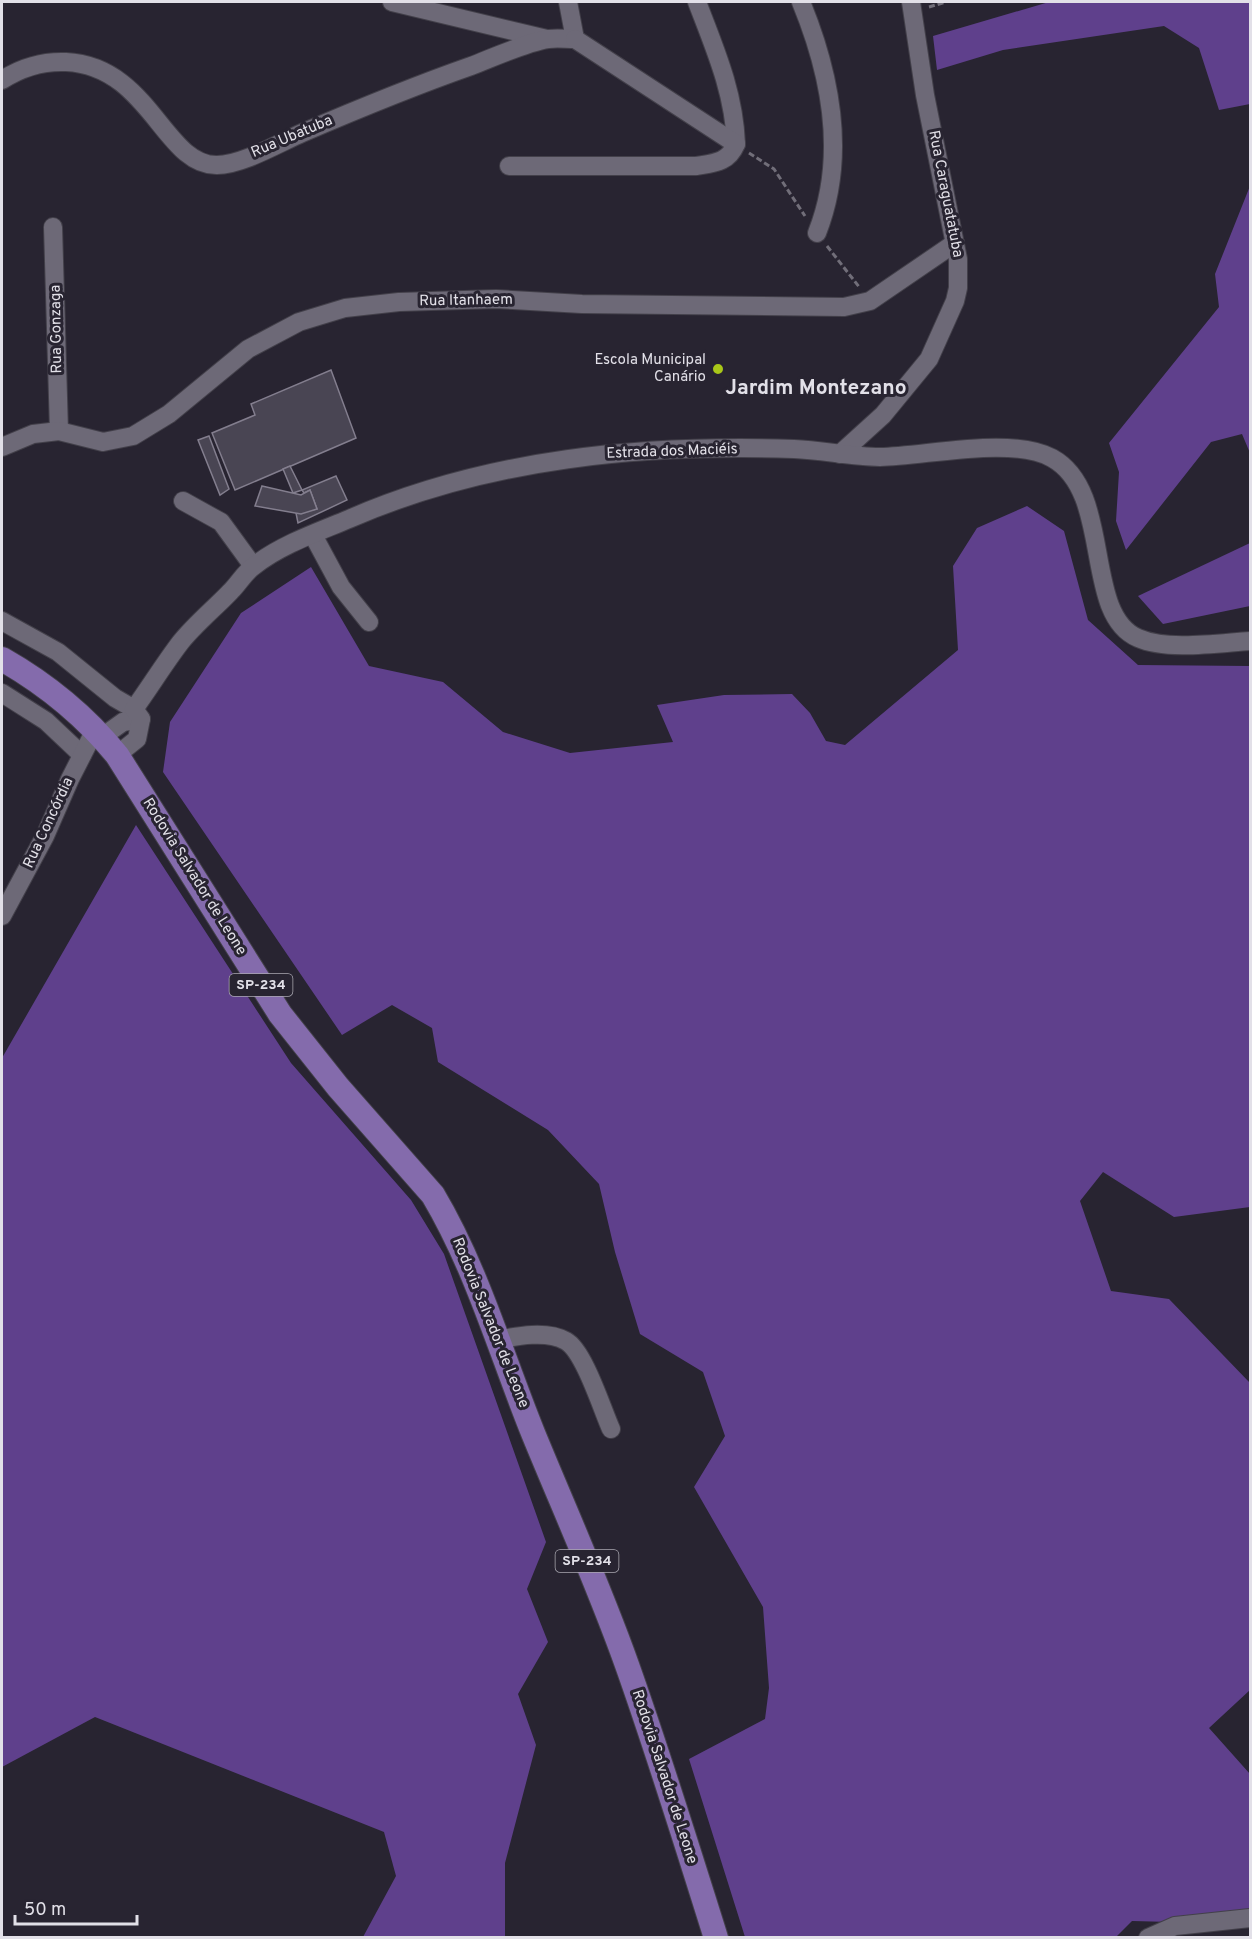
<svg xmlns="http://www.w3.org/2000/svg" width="1252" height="1939" viewBox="0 0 1252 1939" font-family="Overpass,sans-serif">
	<rect width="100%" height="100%" fill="#282431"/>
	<g fill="#5f408c">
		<path d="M1049,2H1250V104L1219,110L1199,48L1164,26L1003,50L937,70L933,36Z"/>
		<path d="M1250,186V453L1242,434L1211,442L1126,550L1116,521L1119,472L1109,443L1219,307L1215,274Z"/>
		<path d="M1027,506L1064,531L1088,620L1138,665L1250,666V1207L1174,1217L1103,1172L1080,1201L1111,1291L1169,1299L1250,1383V1690L1209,1728L1250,1774V1924L1132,1921L1115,1938L745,1937L689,1759L765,1719L769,1688L763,1607L694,1487L725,1436L703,1372L640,1334L615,1252L599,1184L548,1130L438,1062L432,1028L392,1005L342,1035L163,772L170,722L241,613L311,567L369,666L443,682L503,732L570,753L673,742L657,705L724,695L792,694L810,713L826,741L845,745L958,650L953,566L977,528Z"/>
		<path d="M1250,543V606L1163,624L1138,596Z"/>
		<path d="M136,825L291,1063L411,1200L444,1254L546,1542L527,1589L548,1642L518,1694L536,1745L505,1863V1937H363L396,1876L384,1832L95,1717L2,1767V1058Z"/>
	</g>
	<g fill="#494553" stroke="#837e8e" stroke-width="1.5">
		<path d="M331,370L356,438L235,490L212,433L255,415L251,404Z"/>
		<path d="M209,436L229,489L220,495L198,440Z"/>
		<path d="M290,466L302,490L293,493L283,469Z"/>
		<path d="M336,476L347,500L298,523L296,513L317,509L310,490L304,493L302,490Z"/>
		<path d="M262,486L301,495L310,490L317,509L301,514L255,506Z"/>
	</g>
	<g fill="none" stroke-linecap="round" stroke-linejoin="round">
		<defs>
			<g id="minor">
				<path d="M392,2L547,39"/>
				<path d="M568,2L575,39"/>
				<path d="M697,2C715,49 734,92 736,144"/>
				<path d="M801,2C831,75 847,157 817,233"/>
				<path d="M2,80C22,67 42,61 66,62C150,66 164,166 217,165C242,165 279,143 302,133C358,109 414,86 471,66C492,58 527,42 548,39C557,38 566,39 575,39"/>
				<path d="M509,166H696C714,163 728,163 736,144L575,39"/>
				<path d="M53,227L59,431"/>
				<path d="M2,447L33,434L59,431L103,442L133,436L169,414L248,349L299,322L345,308L399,302L496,299L582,304L844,307L870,301L955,243"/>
				<path d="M840,454L883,415L929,359L955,301L958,288V259L925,95L911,2"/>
				<path d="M183,501L221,522L253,566"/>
				<path d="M313,535L341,587L369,622"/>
				<path d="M2,621L58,652L115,698L134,709"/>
				<path d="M2,693L46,721L82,755"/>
				<path d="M102,737L123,722L141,719"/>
				<path d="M117,755L137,739L141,719L134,709C150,687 164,664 180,643C195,624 215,608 231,591C239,583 245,572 254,566C280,545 318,532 349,519C489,458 643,444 794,449C823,450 851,457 880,457C927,456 1012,436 1052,458C1114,492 1082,614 1138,638C1167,651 1219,643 1250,641"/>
				<path d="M2,916L45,836L70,779L95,730"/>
				<path d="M497,1340C517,1336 547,1330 566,1341C584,1351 602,1409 611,1429"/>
				<path d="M1148,1938L1175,1926L1250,1918"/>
			</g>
			<path id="major" d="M2,659C46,684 85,716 117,755L280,1014L338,1087L433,1195C477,1269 501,1354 533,1433C565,1511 599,1586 627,1665C659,1755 687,1846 716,1938"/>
		</defs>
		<use href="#minor" stroke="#43404a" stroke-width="20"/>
		<use href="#major" stroke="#43404a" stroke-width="26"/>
		<g stroke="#716e79" stroke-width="3" stroke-dasharray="6 3" stroke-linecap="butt">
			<path d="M929,7L946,2"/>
			<path d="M749,153L774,169L805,216"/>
			<path d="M827,246L860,288"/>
		</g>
		<use href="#minor" stroke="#6d6977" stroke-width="18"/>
		<use href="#major" stroke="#846bac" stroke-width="24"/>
	</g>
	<circle fill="#a9c719" stroke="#282431" stroke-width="2" cx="718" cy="369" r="6"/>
	<g text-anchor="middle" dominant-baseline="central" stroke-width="6" stroke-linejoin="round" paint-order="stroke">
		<g fill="#282431" stroke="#aaa8b1" stroke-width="1.5">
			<rect x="229.5" y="974" width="63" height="22" rx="4.5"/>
			<rect x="555.5" y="1550" width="63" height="22" rx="4.5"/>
		</g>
		<g font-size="14" font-weight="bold" fill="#e2e0e8">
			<text x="261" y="985">SP-234</text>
			<text x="587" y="1561">SP-234</text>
		</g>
		<g font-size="15" fill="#e2e0e8" stroke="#282431">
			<text transform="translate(292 137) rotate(-23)">Rua Ubatuba</text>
			<text transform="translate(945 194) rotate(79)">Rua Caraguatatuba</text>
			<text transform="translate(466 301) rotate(-1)">Rua Itanhaem</text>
			<text transform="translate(57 329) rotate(-91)">Rua Gonzaga</text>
			<text transform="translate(672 452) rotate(-2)">Estrada dos Maciéis</text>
			<text transform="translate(49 823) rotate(-65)">Rua Concórdia</text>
			<text transform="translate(194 877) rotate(58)">Rodovia Salvador de Leone</text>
			<text transform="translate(490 1323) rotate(68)">Rodovia Salvador de Leone</text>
			<text transform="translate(664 1777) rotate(72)">Rodovia Salvador de Leone</text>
		</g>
		<g font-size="15" fill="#e2e0e8" stroke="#282431" text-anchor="end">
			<text x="706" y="360">Escola Municipal<tspan x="706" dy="17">Canário</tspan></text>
		</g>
		<g font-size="21" font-weight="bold" fill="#e2e0e8" stroke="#282431">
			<text x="816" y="388">Jardim Montezano</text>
		</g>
	</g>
	<rect width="1252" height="1939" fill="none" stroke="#e2e0e8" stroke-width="6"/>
	<path d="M15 1915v9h122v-9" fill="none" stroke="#e2e0e8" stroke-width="3"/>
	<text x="24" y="1915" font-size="18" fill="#e2e0e8" stroke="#282431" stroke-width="4.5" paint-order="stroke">50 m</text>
</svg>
